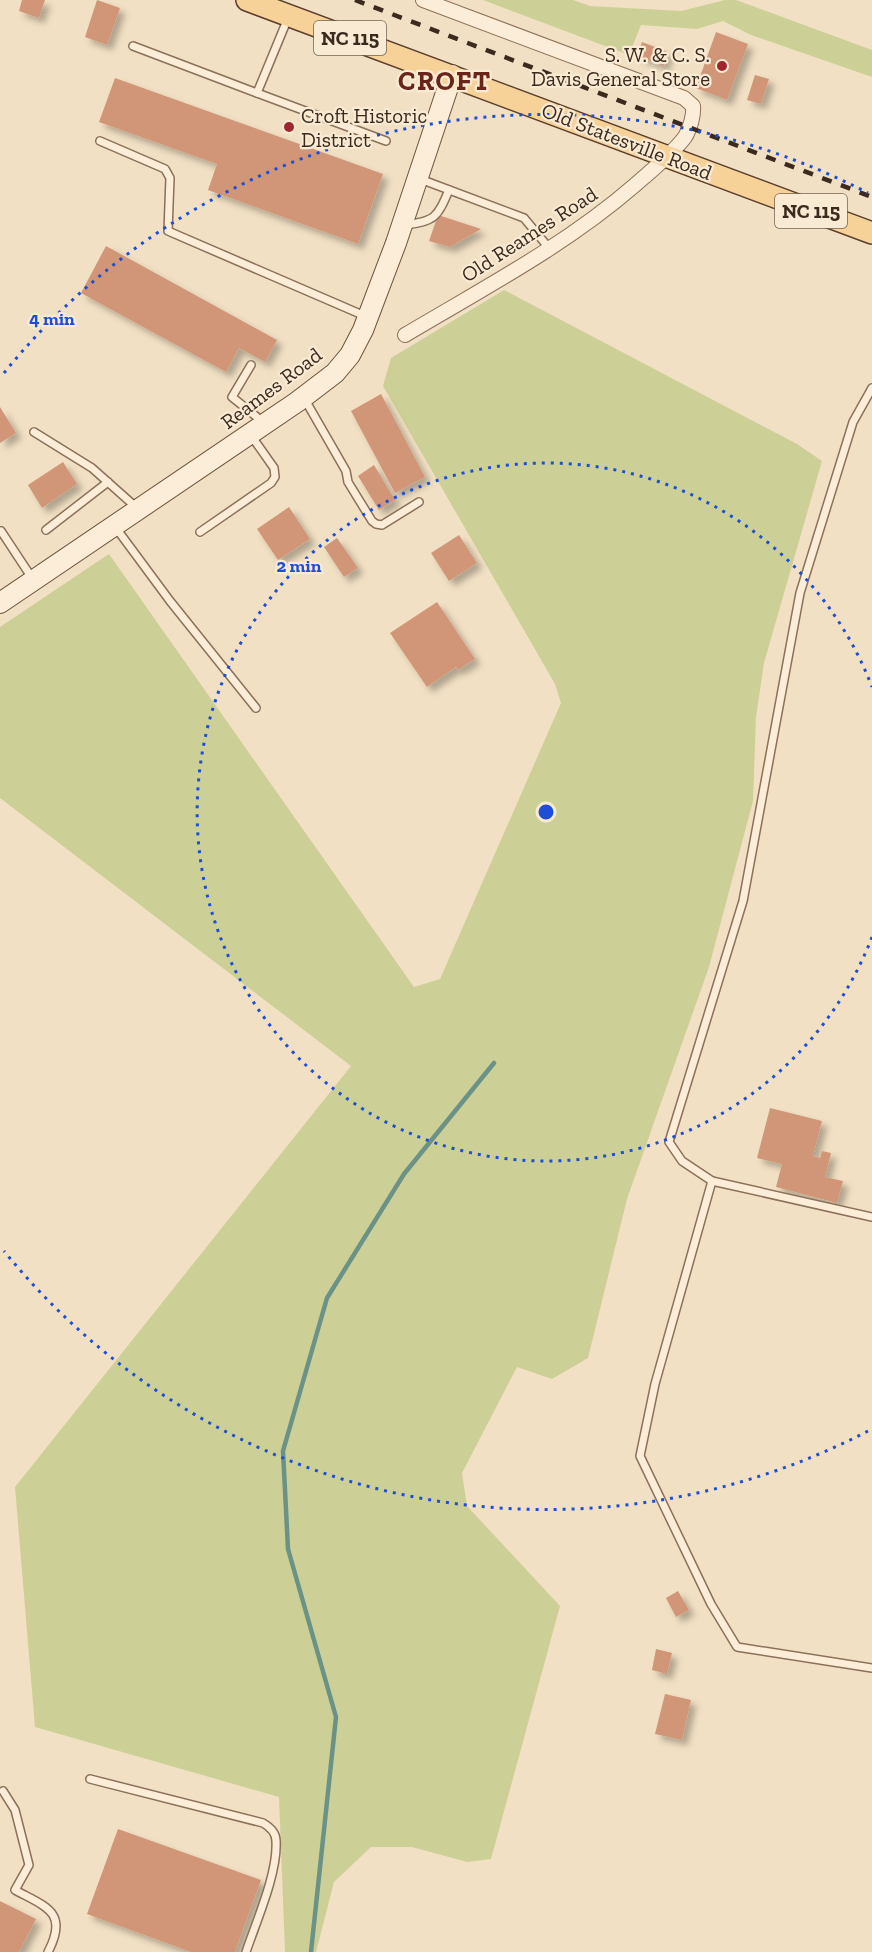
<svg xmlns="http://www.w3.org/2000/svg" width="872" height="1952" viewBox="0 0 872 1952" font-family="'Zilla Slab',serif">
	<defs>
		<filter id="shadow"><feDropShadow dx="5.5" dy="5.5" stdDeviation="3" flood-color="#0004"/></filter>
	</defs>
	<rect width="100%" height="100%" fill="#f1e0c3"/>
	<g fill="#cdd096">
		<path d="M483,0H573L590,6L681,11L725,0H736L872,50V77L751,35L723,21L697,29L641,25L629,55Z"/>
		<path d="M504,290L797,444L822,461L764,663L756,717L753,801L709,967L627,1199L588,1358L552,1379L517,1367L462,1473L467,1506L560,1606L491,1859L467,1862L412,1847H371L334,1882L316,1952H285L279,1797L35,1727L15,1487L351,1066L0,798V627L109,554L414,987L440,979L561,703L555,684L383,386L391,358Z"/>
	</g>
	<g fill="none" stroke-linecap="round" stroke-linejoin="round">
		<path stroke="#6b9286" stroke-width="4.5" d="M311,1952L336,1717L288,1549L283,1451L327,1298L404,1174L494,1063"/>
	</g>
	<g fill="#d19677" filter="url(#shadow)">
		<path d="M22,0H45L39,18L19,11Z"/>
		<path d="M97,0L120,8L107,45L85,37Z"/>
		<path d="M716,32L748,44L727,100L696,88Z"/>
		<path d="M642,42L668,52L664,66L637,56Z"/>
		<path d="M755,75L769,79L761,104L747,100Z"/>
		<path d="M115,78L383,174L358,244L208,190L217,164L99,122Z"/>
		<path d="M438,215L481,229L450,247L429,241Z"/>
		<path d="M106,246L277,340L265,362L239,348L226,372L81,293Z"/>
		<path d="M381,394L425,477L395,493L351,411Z"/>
		<path d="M0,407L16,433L0,443Z"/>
		<path d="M63,462L77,484L42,508L28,485Z"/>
		<path d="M374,465L395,500L379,510L358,476Z"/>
		<path d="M289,507L310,539L278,560L257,529Z"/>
		<path d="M459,535L477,563L449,581L431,553Z"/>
		<path d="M337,538L358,568L344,577L324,547Z"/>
		<path d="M437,602L475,659L458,670L456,667L427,687L390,633Z"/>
		<path d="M770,1108L822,1121L813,1156L820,1158L822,1151L831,1153L825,1177L843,1181L837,1203L776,1187L782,1164L757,1158Z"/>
		<path d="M678,1591L689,1610L676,1617L666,1598Z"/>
		<path d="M656,1649L672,1653L667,1674L652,1670Z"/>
		<path d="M665,1694L691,1700L682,1740L655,1734Z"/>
		<path d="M118,1829L261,1880L235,1952H191L87,1914Z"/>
		<path d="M0,1901L36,1919L19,1952H0Z"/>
	</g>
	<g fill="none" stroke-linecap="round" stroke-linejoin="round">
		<defs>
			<g id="service">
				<path d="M133,46L257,93L288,18"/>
				<path d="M257,93L386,141"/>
				<path d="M100,141L165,169L170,178L168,231L365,316"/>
				<path d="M420,179L524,218L549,248"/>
				<path d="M405,225C435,221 437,218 449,190"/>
				<path d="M251,365L232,397L263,422"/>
				<path d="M872,388L853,422L800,593L743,901L669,1142L682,1161L712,1181L872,1217"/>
				<path d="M304,398L346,471L348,482L372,521L376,524L382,525L419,502"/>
				<path d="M34,432L92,468L137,508"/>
				<path d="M116,528L170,601L256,708"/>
				<path d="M46,530L108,482"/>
				<path d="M1,531L32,578"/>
				<path d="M200,532L271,483L275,477L274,468L250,434"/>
				<path d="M712,1181L655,1384L640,1456L711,1604L737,1647L872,1668"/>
				<path d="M90,1779L263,1823C270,1827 276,1833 276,1841C278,1873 256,1922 246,1952"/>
				<path d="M3,1791L15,1810L29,1865L15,1890C46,1907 69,1912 48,1952"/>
			</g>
			<path id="minor" d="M405,335C484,288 566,245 635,185C650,172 674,152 685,137C690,129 694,115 693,106L684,98L423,0"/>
			<path id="secondary" d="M0,603L297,402L335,373L350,355L363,330L396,243L452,75"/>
			<path id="primary" d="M247,0L872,233"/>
		</defs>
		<use href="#service" stroke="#8c7059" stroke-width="10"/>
		<use href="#minor" stroke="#8c7059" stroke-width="16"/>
		<use href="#secondary" stroke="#6e513c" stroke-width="22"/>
		<use href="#primary" stroke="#5a3f2d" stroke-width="24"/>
		<use href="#service" stroke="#fbedd7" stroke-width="7"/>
		<use href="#minor" stroke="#fbedd7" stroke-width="14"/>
		<use href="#secondary" stroke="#fbedd7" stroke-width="20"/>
		<use href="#primary" stroke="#f6d299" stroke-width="21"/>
		<path stroke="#3b2a1e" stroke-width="4.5" stroke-dasharray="10 10" stroke-linecap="butt" d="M355,0L872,197"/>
	</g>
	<g fill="none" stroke="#1d4ed8" stroke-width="3" stroke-dasharray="3 6">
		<path d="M872 937A349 349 0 1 1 872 687"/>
		<path d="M868 1431A698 698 0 0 1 4 1251M4 373A698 698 0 0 1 868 193"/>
	</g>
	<g fill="#9f252f" stroke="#f8ead3" stroke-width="2">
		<circle cx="722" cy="66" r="6"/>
		<circle cx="289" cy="127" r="6"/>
	</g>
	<g text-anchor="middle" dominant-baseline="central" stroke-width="4.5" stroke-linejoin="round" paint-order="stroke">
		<g fill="#f8ead3" stroke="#746454" stroke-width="1.5">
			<rect x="314" y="21" width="72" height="34" rx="4.5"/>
			<rect x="775" y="194" width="72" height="34" rx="4.5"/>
		</g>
		<g font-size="20" font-weight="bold" fill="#3b2a1e">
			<text x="350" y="38">NC 115</text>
			<text x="811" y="211">NC 115</text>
		</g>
		<g font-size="21" fill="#3b2a1e" stroke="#f8ead3" text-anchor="end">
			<text x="710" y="54">S. W. &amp; C. S.<tspan x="710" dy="24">Davis General Store</tspan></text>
			<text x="301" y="115" text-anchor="start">Croft Historic<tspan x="301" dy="24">District</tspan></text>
		</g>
		<g font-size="21" fill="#3b2a1e" stroke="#f8ead3">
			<text transform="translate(627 141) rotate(21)">Old Statesville Road</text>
			<text transform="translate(529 234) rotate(-33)">Old Reames Road</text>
			<text transform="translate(271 388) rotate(-37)">Reames Road</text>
		</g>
		<g font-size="27" font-weight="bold" letter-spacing="1.5" fill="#6a251a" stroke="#f8ead3">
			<text x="445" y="81">CROFT</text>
		</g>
	</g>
	<circle cx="546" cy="812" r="9" fill="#1d4ed8" stroke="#f8ead3" stroke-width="3"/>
	<g font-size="18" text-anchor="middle" font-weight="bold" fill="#1d4ed8" stroke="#f8ead3" stroke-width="4.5" stroke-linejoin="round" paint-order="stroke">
		<text x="52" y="325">4 min</text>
		<text x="299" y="572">2 min</text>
	</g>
</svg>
